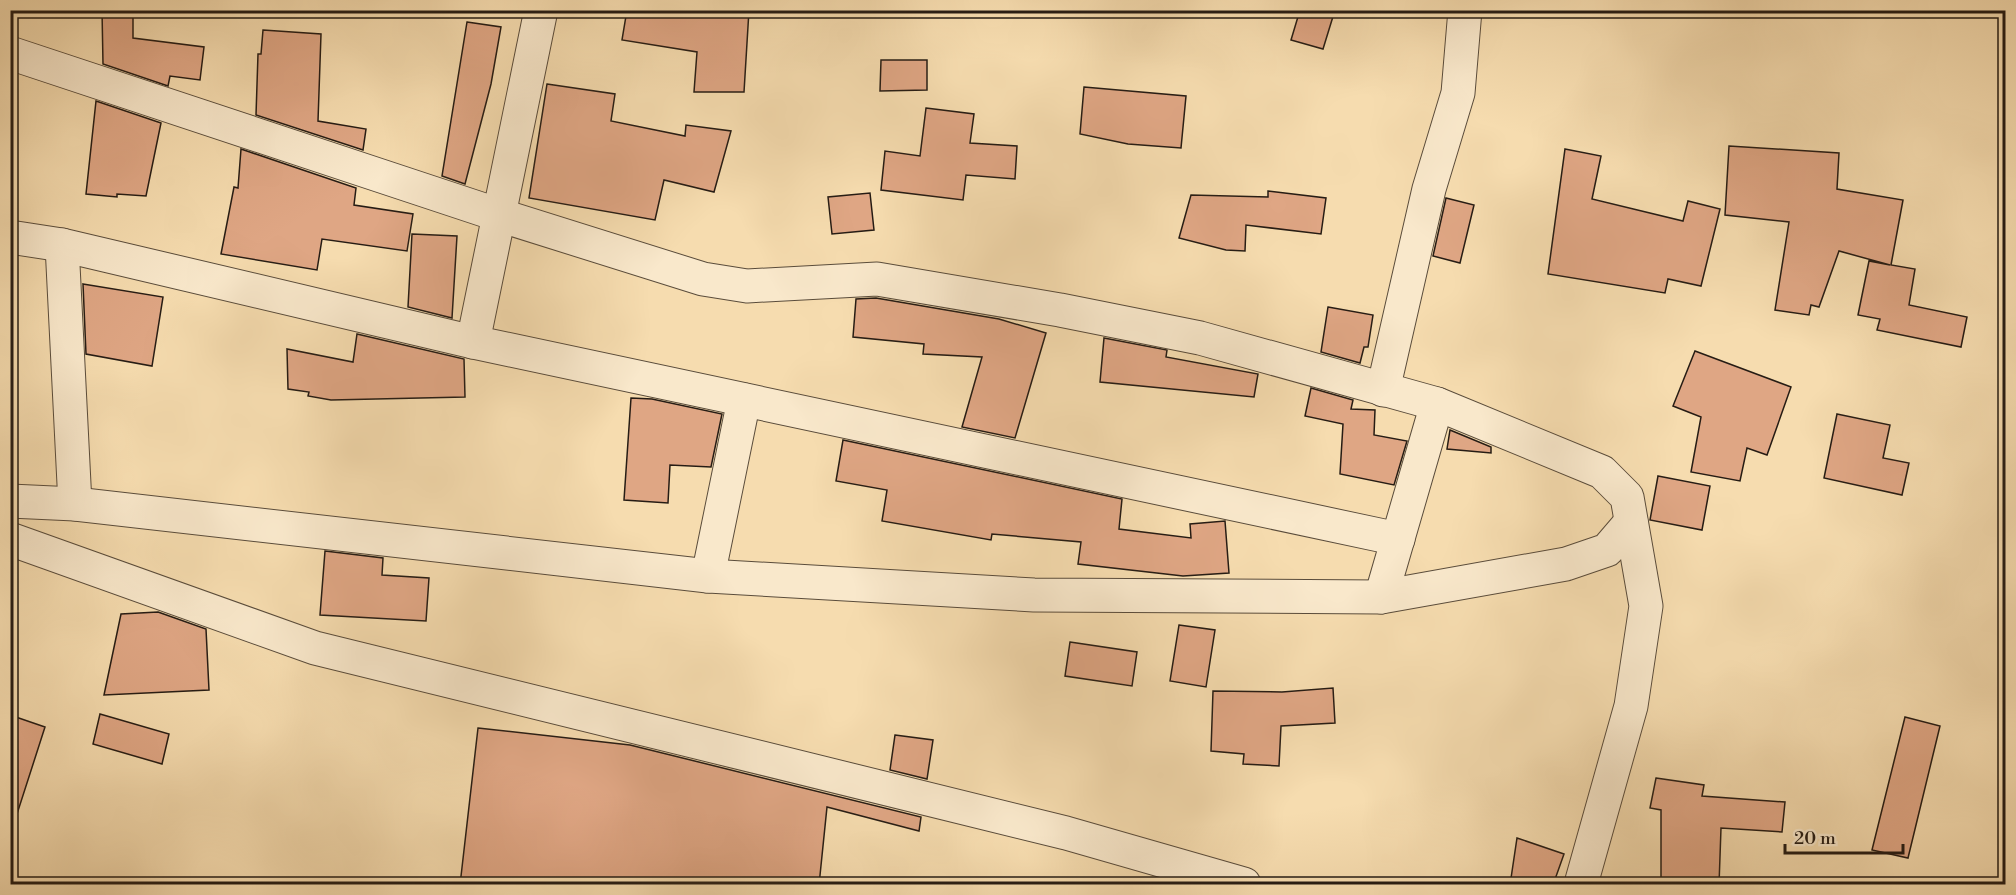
<svg xmlns="http://www.w3.org/2000/svg" width="2016" height="895" viewBox="0 0 2016 895" font-family="'Libre Bodoni',serif">
	<rect width="100%" height="100%" fill="#f6dcaf"/>
	<filter id="stains"><feTurbulence type="fractalNoise" baseFrequency=".00333" numOctaves="4"/><feColorMatrix values="0 0 0 0 .2 0 0 0 0 .09 0 0 0 0 .02 0 0 0 .5 -.17"/></filter>
	<radialGradient id="worn" r=".72"><stop offset=".6" stop-color="#630" stop-opacity="0"/><stop offset="1" stop-color="#630" stop-opacity=".3"/></radialGradient>
	<g fill="#dfa684" stroke="#261c14" stroke-width="1.5">
		<path d="M102,10H133V38L204,47L200,80L170,76L168,86L103,64Z"/>
		<path d="M627,10H749L744,92H694L697,52L622,40Z"/>
		<path d="M1300,10H1335L1323,49L1291,40Z"/>
		<path d="M467,22L501,27L491,84L465,184L442,176Z"/>
		<path d="M263,30L321,34L318,121L366,129L363,150L256,115L258,54H261Z"/>
		<path d="M881,60H927V90L880,91Z"/>
		<path d="M547,84L615,94L611,121L685,136L686,125L731,131L714,192L664,180L655,220L529,198Z"/>
		<path d="M1084,87L1186,96L1181,148L1128,144L1080,134Z"/>
		<path d="M96,101L161,123L146,196L117,194V197L86,194Z"/>
		<path d="M926,108L974,114L970,143L1017,146L1015,179L966,175L963,200L881,190L885,151L920,156Z"/>
		<path d="M1729,146L1839,153L1837,189L1903,200L1891,265L1915,269L1909,305L1967,317L1961,347L1877,330L1880,319L1858,315L1869,261L1890,265L1839,251L1819,307L1811,305L1809,315L1775,310L1789,222L1725,215Z"/>
		<path d="M241,149L356,188L354,205L413,214L407,251L322,239L317,270L221,254L234,187L238,188Z"/>
		<path d="M1565,149L1601,156L1592,199L1683,221L1688,201L1720,209L1701,286L1668,279L1665,293L1548,274Z"/>
		<path d="M1268,191L1326,198L1321,234L1246,225L1245,251L1226,250L1179,238L1191,195L1268,197Z"/>
		<path d="M870,193L874,230L832,234L828,197Z"/>
		<path d="M1446,198L1474,205L1460,263L1433,256Z"/>
		<path d="M412,234L457,236L452,318L408,307Z"/>
		<path d="M83,284L163,297L152,366L86,354Z"/>
		<path d="M876,298L999,319L1046,333L1015,438L962,427L982,357L923,354L924,344L853,337L856,299Z"/>
		<path d="M1328,307L1373,315L1368,347H1364L1360,363L1321,352Z"/>
		<path d="M357,334L464,359L465,397L331,400L308,396L309,392L288,389L287,349L353,362Z"/>
		<path d="M1104,338L1167,350L1166,357L1258,374L1254,397L1100,382Z"/>
		<path d="M1695,351L1791,387L1767,455L1747,448L1740,481L1691,472L1701,417L1673,406Z"/>
		<path d="M1311,388L1353,400L1351,409L1375,410L1374,435L1407,441L1394,485L1340,474L1343,424L1305,416Z"/>
		<path d="M631,398L652,399L722,414L711,467L670,465L668,503L624,500Z"/>
		<path d="M1837,414L1890,425L1883,458L1909,463L1902,495L1824,478Z"/>
		<path d="M1450,430L1491,447V453L1447,449Z"/>
		<path d="M843,440L1122,499L1119,529L1191,538L1190,524L1225,521L1229,573L1183,576L1078,564L1081,542L992,534L991,540L882,521L887,490L836,481Z"/>
		<path d="M1658,476L1710,486L1702,530L1650,520Z"/>
		<path d="M325,551L383,558L382,575L429,578L426,621L320,615Z"/>
		<path d="M158,612L206,629L209,690L104,695L121,614Z"/>
		<path d="M1179,625L1215,630L1206,687L1170,681Z"/>
		<path d="M1070,642L1137,652L1132,686L1065,676Z"/>
		<path d="M1333,688L1335,723L1281,726L1279,766L1243,764L1244,754L1211,751L1213,691L1282,692Z"/>
		<path d="M100,714L169,734L162,764L93,744Z"/>
		<path d="M10,715L45,727L17,814L10,813Z"/>
		<path d="M1905,717L1940,726L1908,858L1872,850Z"/>
		<path d="M478,728L630,745L921,817L919,831L827,807L819,885H460Z"/>
		<path d="M895,735L933,740L927,779L890,770Z"/>
		<path d="M1656,778L1704,785L1702,796L1785,802L1782,832L1721,828L1719,885H1661V810L1650,808Z"/>
		<path d="M1517,838L1564,854L1553,885H1510Z"/>
	</g>
	<g fill="none" stroke-linecap="round" stroke-linejoin="round">
		<defs>
			<g id="minor">
				<path d="M10,53L499,215L703,279L747,286L877,279L1060,310L1200,338L1437,404L1602,472L1627,497L1646,606L1631,706L1581,884"/>
				<path d="M10,237L62,245L473,342L1398,539"/>
				<path d="M62,245L75,504"/>
				<path d="M473,342L541,10"/>
				<path d="M1383,390L1429,189L1458,93L1465,10"/>
				<path d="M10,501L75,504L708,576L1034,595L1381,597L1566,564L1607,550L1631,522"/>
				<path d="M10,539L315,648L1066,833L1244,884"/>
				<path d="M708,576L744,400"/>
				<path d="M1381,597L1437,404"/>
			</g>
		</defs>
		<use href="#minor" stroke="#5a4c3b" stroke-width="35"/>
		<use href="#minor" stroke="#f9e8cb" stroke-width="33"/>
	</g>
	<rect width="2016" height="895" fill="none" stroke="#f6dcaf" stroke-width="36"/>
	<rect x="12" y="12" width="1992" height="871" fill="none" stroke="#261c14" stroke-width="3"/>
	<rect x="18" y="18" width="1980" height="859" fill="none" stroke="#261c14" stroke-width="1.5"/>
	<path d="M1785 844v9h118v-9" fill="none" stroke="#261c14" stroke-width="3"/>
	<text x="1794" y="844" font-size="18" fill="#261c14" stroke="#f9e8cb" stroke-width="4.5" paint-order="stroke">20 m</text>
	<rect width="100%" height="100%" filter="url(#stains)"/>
	<rect width="100%" height="100%" fill="url(#worn)"/>
</svg>
